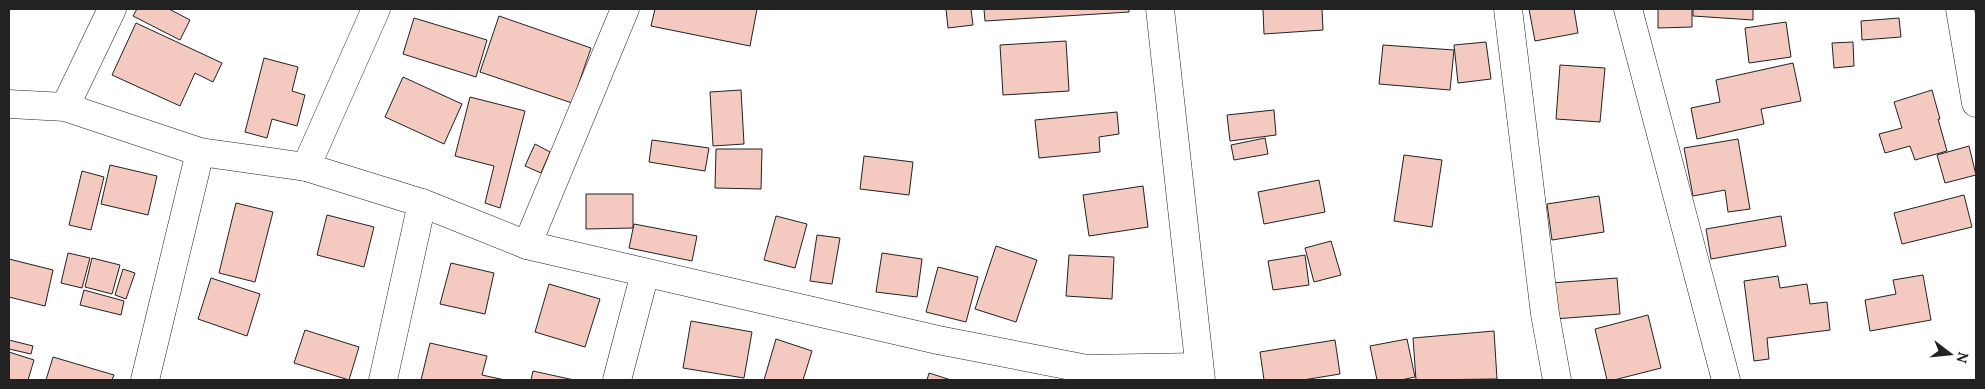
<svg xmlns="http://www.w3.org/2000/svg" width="1985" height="389" viewBox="0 0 1985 389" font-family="Lora,serif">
	<rect width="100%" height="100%" fill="#fff"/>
	<g fill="#f3c9c0" stroke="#222">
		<path d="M137,9H169L190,20L180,40L133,16Z"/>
		<path d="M655,9H757L750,46L651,26Z"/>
		<path d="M946,9H971L973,25L948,28Z"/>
		<path d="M984,9H1129V12L985,21Z"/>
		<path d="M1263,9H1322L1323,30L1264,34Z"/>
		<path d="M1529,9H1574L1578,33L1535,41Z"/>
		<path d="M1658,9H1692V27L1658,28Z"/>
		<path d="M1693,9H1753V20L1693,16Z"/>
		<path d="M499,16L591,48L572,103L480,72Z"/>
		<path d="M414,18L487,40L476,77L403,54Z"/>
		<path d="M1899,18L1901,37L1862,40L1861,21Z"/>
		<path d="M1786,22L1791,57L1749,63L1745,28Z"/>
		<path d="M136,23L222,63L213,82L195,73L180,106L112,75Z"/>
		<path d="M1066,41L1069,91L1003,95L1000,45Z"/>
		<path d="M1486,42L1491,79L1458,83L1454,45Z"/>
		<path d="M1853,42L1854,66L1834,68L1832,43Z"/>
		<path d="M1383,45L1454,50L1450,90L1379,84Z"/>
		<path d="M264,58L298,67L292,91L305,95L297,126L272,119L267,138L245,132Z"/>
		<path d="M1793,63L1801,101L1761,109L1764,124L1697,139L1691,108L1720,102L1716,80Z"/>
		<path d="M1560,65L1605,68L1600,122L1556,119Z"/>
		<path d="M403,77L462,104L444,144L385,117Z"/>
		<path d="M741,90L744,144L713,146L710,92Z"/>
		<path d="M1932,90L1940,119H1938L1947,151L1915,160L1910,146L1885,153L1879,134L1902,128L1894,102Z"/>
		<path d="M470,97L525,111L500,208L485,203L494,166L455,156Z"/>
		<path d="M1274,110L1276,135L1230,141L1227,115Z"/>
		<path d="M1117,112L1119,134L1099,137L1100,152L1039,158L1035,120Z"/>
		<path d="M1265,138L1268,154L1234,160L1231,145Z"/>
		<path d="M1738,139L1750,209L1728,212L1725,190L1693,196L1684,148Z"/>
		<path d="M652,140L709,148L705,171L649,162Z"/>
		<path d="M535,144L550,152L541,173L525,166Z"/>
		<path d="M1969,146L1976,175L1945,183L1937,155Z"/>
		<path d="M716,149H762L761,189L715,188Z"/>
		<path d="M1404,155L1442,160L1432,227L1394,221Z"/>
		<path d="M864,156L913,162L909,195L860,189Z"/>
		<path d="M110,165L157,176L148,215L101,204Z"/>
		<path d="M82,171L104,177L91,230L69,225Z"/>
		<path d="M1319,180L1325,212L1264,224L1258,192Z"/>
		<path d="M1143,186L1148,227L1089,236L1083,195Z"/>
		<path d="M586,194H633V228L586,229Z"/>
		<path d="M1964,195L1972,227L1902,244L1894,213Z"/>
		<path d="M1599,196L1604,232L1552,240L1547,204Z"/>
		<path d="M236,203L273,212L255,282L219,273Z"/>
		<path d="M327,215L374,227L364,267L317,255Z"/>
		<path d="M776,216L807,224L795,268L764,260Z"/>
		<path d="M1781,216L1786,246L1711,259L1706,229Z"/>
		<path d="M634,224L697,236L692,261L629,248Z"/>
		<path d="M817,235L840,238L832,284L810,281Z"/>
		<path d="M1331,241L1341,275L1314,282L1305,248Z"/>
		<path d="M996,246L1037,260L1016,322L975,309Z"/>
		<path d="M68,253L90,258L82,288L61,283Z"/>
		<path d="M882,253L922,259L917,297L876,292Z"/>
		<path d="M1069,255L1114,257L1112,299L1066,296Z"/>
		<path d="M1305,255L1309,285L1273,290L1268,261Z"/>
		<path d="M92,258L120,265L112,294L85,287Z"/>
		<path d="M9,259L53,270L45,306L9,297Z"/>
		<path d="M451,263L494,273L485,314L440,304Z"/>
		<path d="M938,267L978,277L966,322L926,312Z"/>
		<path d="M123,269L135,273L126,299L115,295Z"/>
		<path d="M1923,275L1931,320L1870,331L1865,300L1896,294L1893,280Z"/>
		<path d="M1778,276L1780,288L1807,284L1810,304L1827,302L1830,330L1767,338L1769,359L1754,361L1744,281Z"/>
		<path d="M211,278L260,294L247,336L198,319Z"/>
		<path d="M1617,278L1620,314L1554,319L1551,283Z"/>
		<path d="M549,284L600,299L585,347L535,332Z"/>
		<path d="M84,290L124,301L121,315L80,305Z"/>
		<path d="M1648,315L1661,368L1614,380H1607L1595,329Z"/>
		<path d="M691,321L752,332L744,378L683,368Z"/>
		<path d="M305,330L359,347L349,380L294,363Z"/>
		<path d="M1494,331L1497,379L1416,380L1413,338Z"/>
		<path d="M776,339L812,351L803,380H764Z"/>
		<path d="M1407,339L1415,377L1401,380H1377L1370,346Z"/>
		<path d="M9,340L33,346L31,354L9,349Z"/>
		<path d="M1335,340L1340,374L1303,380H1264L1260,352Z"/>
		<path d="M430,343L487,356L482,375L505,380H421Z"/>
		<path d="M9,352L34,360L28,380H9Z"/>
		<path d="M53,357L114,375L112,380H46Z"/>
		<path d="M533,371L574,380H531Z"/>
		<path d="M929,373L951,380H927Z"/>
	</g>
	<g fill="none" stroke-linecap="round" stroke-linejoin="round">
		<defs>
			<g id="street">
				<path d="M1160,9L1201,380"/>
				<path d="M1508,9L1545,314L1557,380"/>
				<path d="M1628,9L1726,380"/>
				<path d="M9,104L65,107L200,152L306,167L422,203L527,245L938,340L1087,369L1199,367"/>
				<path d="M65,107L112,9"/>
				<path d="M306,167L376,9"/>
				<path d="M527,245L625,9"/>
				<path d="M145,380L200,152"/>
				<path d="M383,380L422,203"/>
				<path d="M617,380L645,273"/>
			</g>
			<path id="secondary" d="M1960,9L1976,103"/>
		</defs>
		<use href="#street" stroke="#222" stroke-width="29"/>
		<use href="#secondary" stroke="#222" stroke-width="29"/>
		<use href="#street" stroke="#fff" stroke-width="28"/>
		<use href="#secondary" stroke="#fff" stroke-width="28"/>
	</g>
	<rect width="1985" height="389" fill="none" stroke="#222222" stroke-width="20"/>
	<g transform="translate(1950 354) rotate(106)" stroke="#ffffff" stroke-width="4" paint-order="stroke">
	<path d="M0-4L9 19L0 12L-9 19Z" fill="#222222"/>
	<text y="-8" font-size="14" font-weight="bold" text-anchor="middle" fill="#222222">N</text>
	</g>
</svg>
